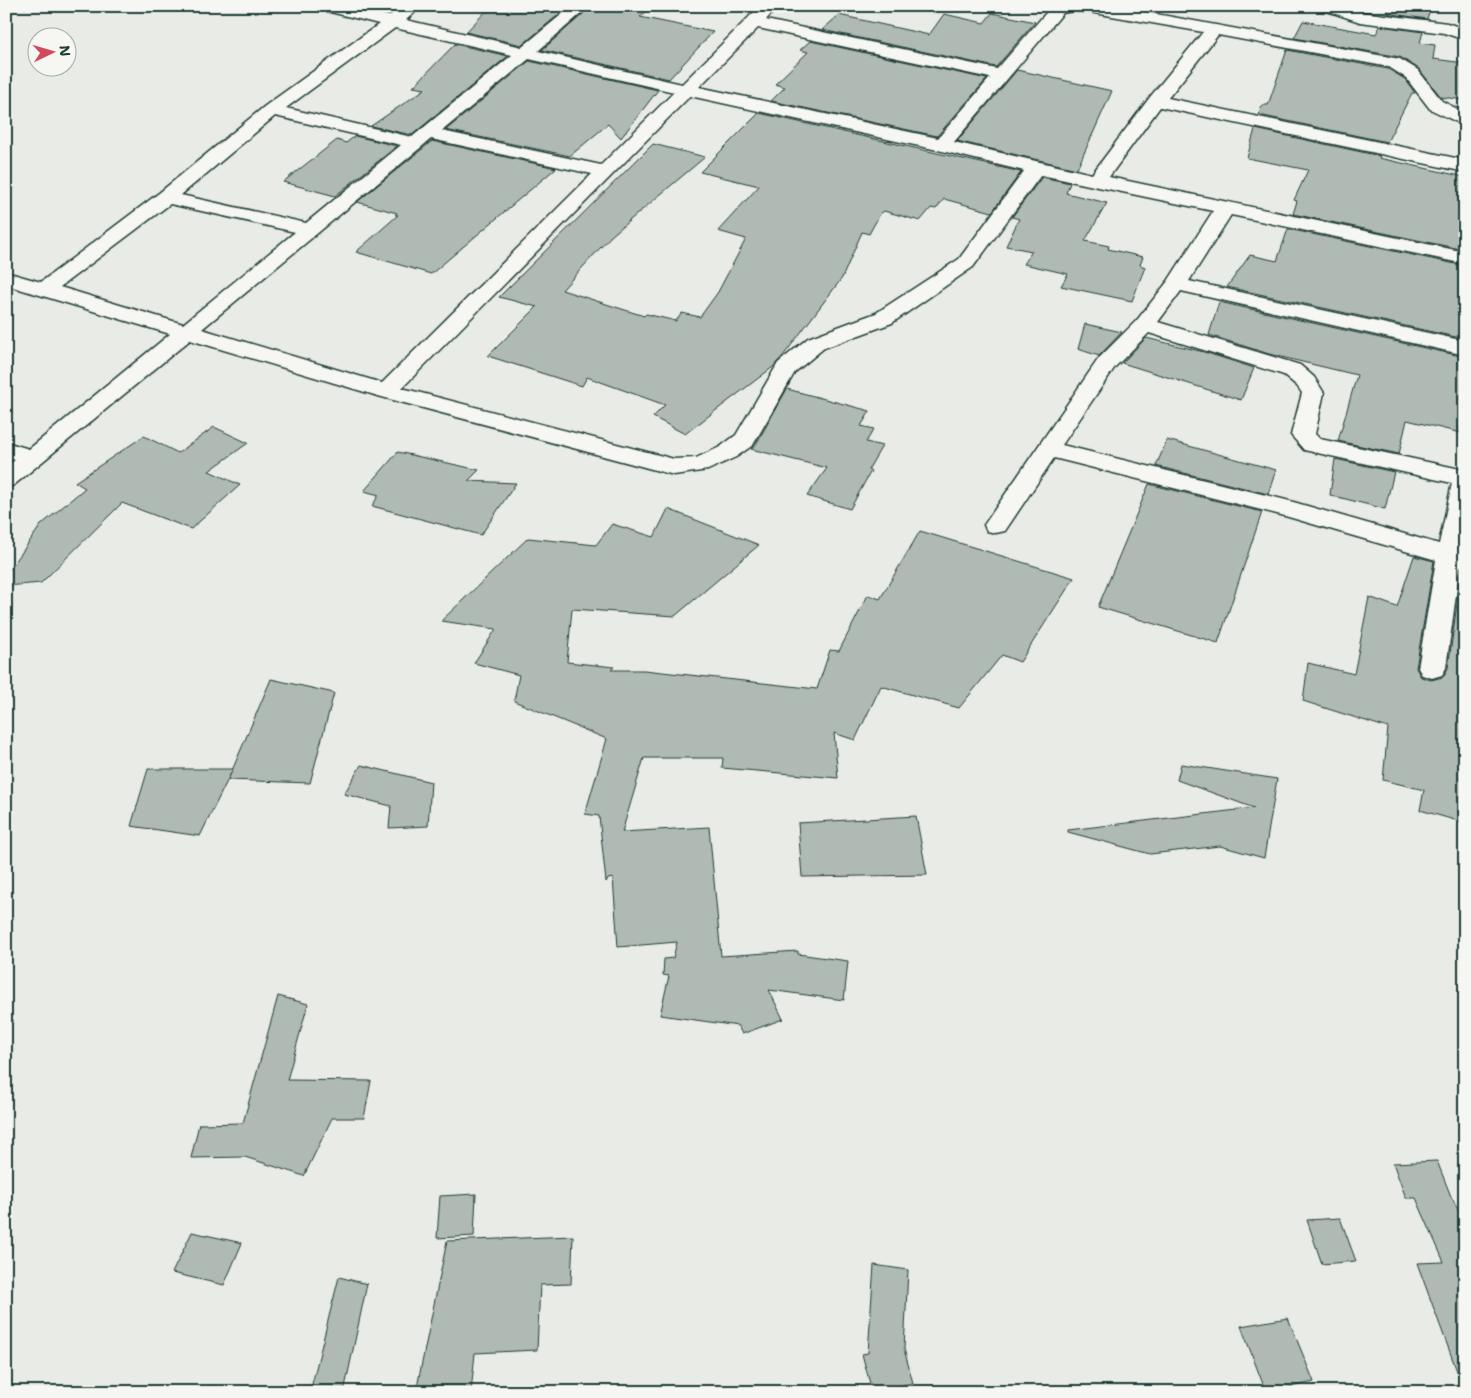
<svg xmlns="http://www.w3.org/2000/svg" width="1471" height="1398" viewBox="0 0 1471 1398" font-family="'Shantell Sans',sans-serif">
	<rect width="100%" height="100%" fill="#e9ebe7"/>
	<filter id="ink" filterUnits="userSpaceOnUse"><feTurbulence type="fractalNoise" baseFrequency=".02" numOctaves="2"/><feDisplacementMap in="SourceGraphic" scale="10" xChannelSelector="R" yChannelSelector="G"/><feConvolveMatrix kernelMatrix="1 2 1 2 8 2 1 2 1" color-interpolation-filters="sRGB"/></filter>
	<g filter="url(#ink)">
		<g fill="#b0bab5" stroke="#1f3d34">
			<path d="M491,6H569L522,45L466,32Z"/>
			<path d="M592,6H653L640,17L713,32L669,79L542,50Z"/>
			<path d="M1390,6H1431L1427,19L1386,13Z"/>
			<path d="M992,13L1035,22L996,67L822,30L839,15L929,35L944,14L984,23Z"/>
			<path d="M1303,21L1376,34L1380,26L1423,32L1420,43L1435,45L1433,59L1465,63V100L1441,97L1419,69L1400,57L1294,38Z"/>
			<path d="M810,41L987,79L937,136L771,101L785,87L775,84L808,52L800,50Z"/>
			<path d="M455,44L508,56L412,135L371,126L425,89L413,87Z"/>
			<path d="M1287,50L1388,69L1405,79L1415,93H1412L1387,142L1259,115L1262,105H1268Z"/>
			<path d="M529,61L658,90L621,138L608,124L570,156L446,130Z"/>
			<path d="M1017,70L1112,91L1077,169L957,141Z"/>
			<path d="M759,113L1021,172L992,212L944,199L936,209L931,208L920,221L884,211L880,214L869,234L862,232L842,278L783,356L773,367L685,434L653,417L665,405L587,377L582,386L488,356L537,307L499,297L653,144L705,157L611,236L562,290L644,316L646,314L676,321L682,313L700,317L718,292L746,239L718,231L759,186L700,172Z"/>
			<path d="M1255,129L1380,156L1379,158L1465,177V250L1293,214L1297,201L1294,200L1308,170L1247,158Z"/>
			<path d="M355,136L397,146L335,196L283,182L337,140L346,143Z"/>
			<path d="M432,141L556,168L431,274L356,252L398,215H395L397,213L357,202Z"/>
			<path d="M1042,177L1070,183L1066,193L1107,203L1085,241L1109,246L1108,249L1143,257L1140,265L1145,267L1132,301L1061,286L1068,274L1024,264L1032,251L1006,246L1019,219L1012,217Z"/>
			<path d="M1288,229L1465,266V339L1227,287L1250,255L1277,261Z"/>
			<path d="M1219,302L1465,357V413L1461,433L1407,420L1399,454L1338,441L1357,375L1269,354L1209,335Z"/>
			<path d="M1085,324L1122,332L1099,356L1078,349Z"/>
			<path d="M1146,338L1204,352L1254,368L1241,400L1122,363Z"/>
			<path d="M787,389L870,411L861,426L874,429L866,442L882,446L868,470L871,471L850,509L807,496L827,468L751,449L755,446Z"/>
			<path d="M214,427L248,443L209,471L240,485L191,529L122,503L41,583L6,586V575L41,525L85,488L75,482L144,436L178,453Z"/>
			<path d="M1167,440L1276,470L1268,494L1156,466Z"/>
			<path d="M398,452L479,470L468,481L516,483L481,535L372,506L379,495L364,491Z"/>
			<path d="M1335,459L1394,472L1385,509L1330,495Z"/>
			<path d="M1149,484L1262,512L1218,643L1098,607Z"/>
			<path d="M668,509L759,545L675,616L572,609L567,662L614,667L611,670H644L817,689L830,650L839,651L868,595L880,599L920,531L1074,578L1020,662L1002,655L959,708L881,686L855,740L834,733L838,778L722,768L723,758H644L622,832L709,827L721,956L798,951V954L848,961L844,1000L769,990L783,1019L742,1034L738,1026L660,1015L669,976L663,975L664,959L673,958L677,942L618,947L613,878L608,879L606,882L599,816L585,814L607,739L514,701L519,675L474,663L496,629L441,621L528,538L596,545L612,524L654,537Z"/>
			<path d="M1414,556L1434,561L1416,668L1421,677L1431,680L1443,677L1448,668L1462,569L1465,570V823L1420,810L1424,790L1383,780L1388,728L1303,701L1308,663L1354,674L1369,597L1397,607Z"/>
			<path d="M271,679L334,693L310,783L228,780Z"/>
			<path d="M1181,764L1277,779L1264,858L1220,846L1150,854L1068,832V830L1254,808L1177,780Z"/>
			<path d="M361,765L431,782L428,826L389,828L391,806L344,794Z"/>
			<path d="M148,769H233L200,836L131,826Z"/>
			<path d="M916,816L927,875L802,877L798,823Z"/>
			<path d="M278,996L308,1004L287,1080L371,1081L364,1118H332L304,1176L245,1157L191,1158L199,1124L243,1123Z"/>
			<path d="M1437,1161L1452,1199H1453L1465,1225V1381L1461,1382L1417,1263L1444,1262L1416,1198H1406L1393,1163Z"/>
			<path d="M476,1194L474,1236L437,1238L440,1196Z"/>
			<path d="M1340,1218L1356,1261L1322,1264L1307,1220Z"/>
			<path d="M192,1232L242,1243L224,1285L172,1273Z"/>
			<path d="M573,1236L571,1284L540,1285L537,1350L475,1353L471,1392H416L447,1241Z"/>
			<path d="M874,1265L908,1270L904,1349L913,1383L872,1391L862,1354L868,1353Z"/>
			<path d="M339,1277L367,1284L344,1392H310Z"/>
			<path d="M1288,1318L1314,1382L1266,1392L1241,1326Z"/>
		</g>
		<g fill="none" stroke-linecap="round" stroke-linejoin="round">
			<defs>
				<g id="minor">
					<path d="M316,6H346L389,16L403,6H422L406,20L522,47L572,6H590L538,51L682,84L760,6H778L766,20L997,69L1052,6H1113L1400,59L1418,70L1442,101L1465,113V126L1430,109L1406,78L1389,67L1218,35L1168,98L1465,160V172L1160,107L1109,177L1465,252V264L1231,215L1189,281L1465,341V355L1181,291L1158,322L1300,365L1314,377L1324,393L1315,434L1320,439L1465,470V540L1463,550H1465V568L1460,566L1446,668L1442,675L1432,678L1422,675L1418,668L1436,560L1285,516L1054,458L1005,531L996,533L987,531L984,525L1099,358L1137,320L1168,281L1213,211L1041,175L973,267L892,323L824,348L795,372L753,445L736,457L708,470L674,475L378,396L190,340L14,485L6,488V467L15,460L6,457V442L29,449L170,334L6,285V272L41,282L159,193L265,106L379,24L318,9ZM1072,11L1089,12L1203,32L1150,97L1092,174L954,142L1063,13ZM395,28L512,55L412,137L286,108ZM758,28L990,78L938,138L699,87ZM529,59L674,92L601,165L442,131ZM690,96L942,151L1024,171L959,259L876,313L808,338L778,363L736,435L720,447L696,458L674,459L402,388ZM275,116L401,145L306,223L181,195ZM431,139L592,174L382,383L202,329ZM170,204L295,232L183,324L60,287ZM1149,333L1284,375L1297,386L1302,393L1291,435L1304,450L1452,483L1439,544L1290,501L1062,445L1115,367Z"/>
					<path d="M1319,6H1344L1362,12L1447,23L1465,29V40L1444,33L1360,22L1321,9Z"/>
				</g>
			</defs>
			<use href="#minor" stroke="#1f3d34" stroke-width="3"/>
			<use href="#minor" fill="#f6f6f2" fill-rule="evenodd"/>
		</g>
	</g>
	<rect width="1471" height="1398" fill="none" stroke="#f6f6f2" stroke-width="25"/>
	<rect x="12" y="12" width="1446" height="1373" fill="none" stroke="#1f3d34" stroke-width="2" filter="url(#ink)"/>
	<g transform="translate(52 52) rotate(85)"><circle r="24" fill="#f6f6f2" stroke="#a0aca6"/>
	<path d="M0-4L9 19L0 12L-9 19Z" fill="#d1495b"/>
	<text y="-8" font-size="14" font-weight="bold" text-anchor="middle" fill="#1f3d34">N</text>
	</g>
</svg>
